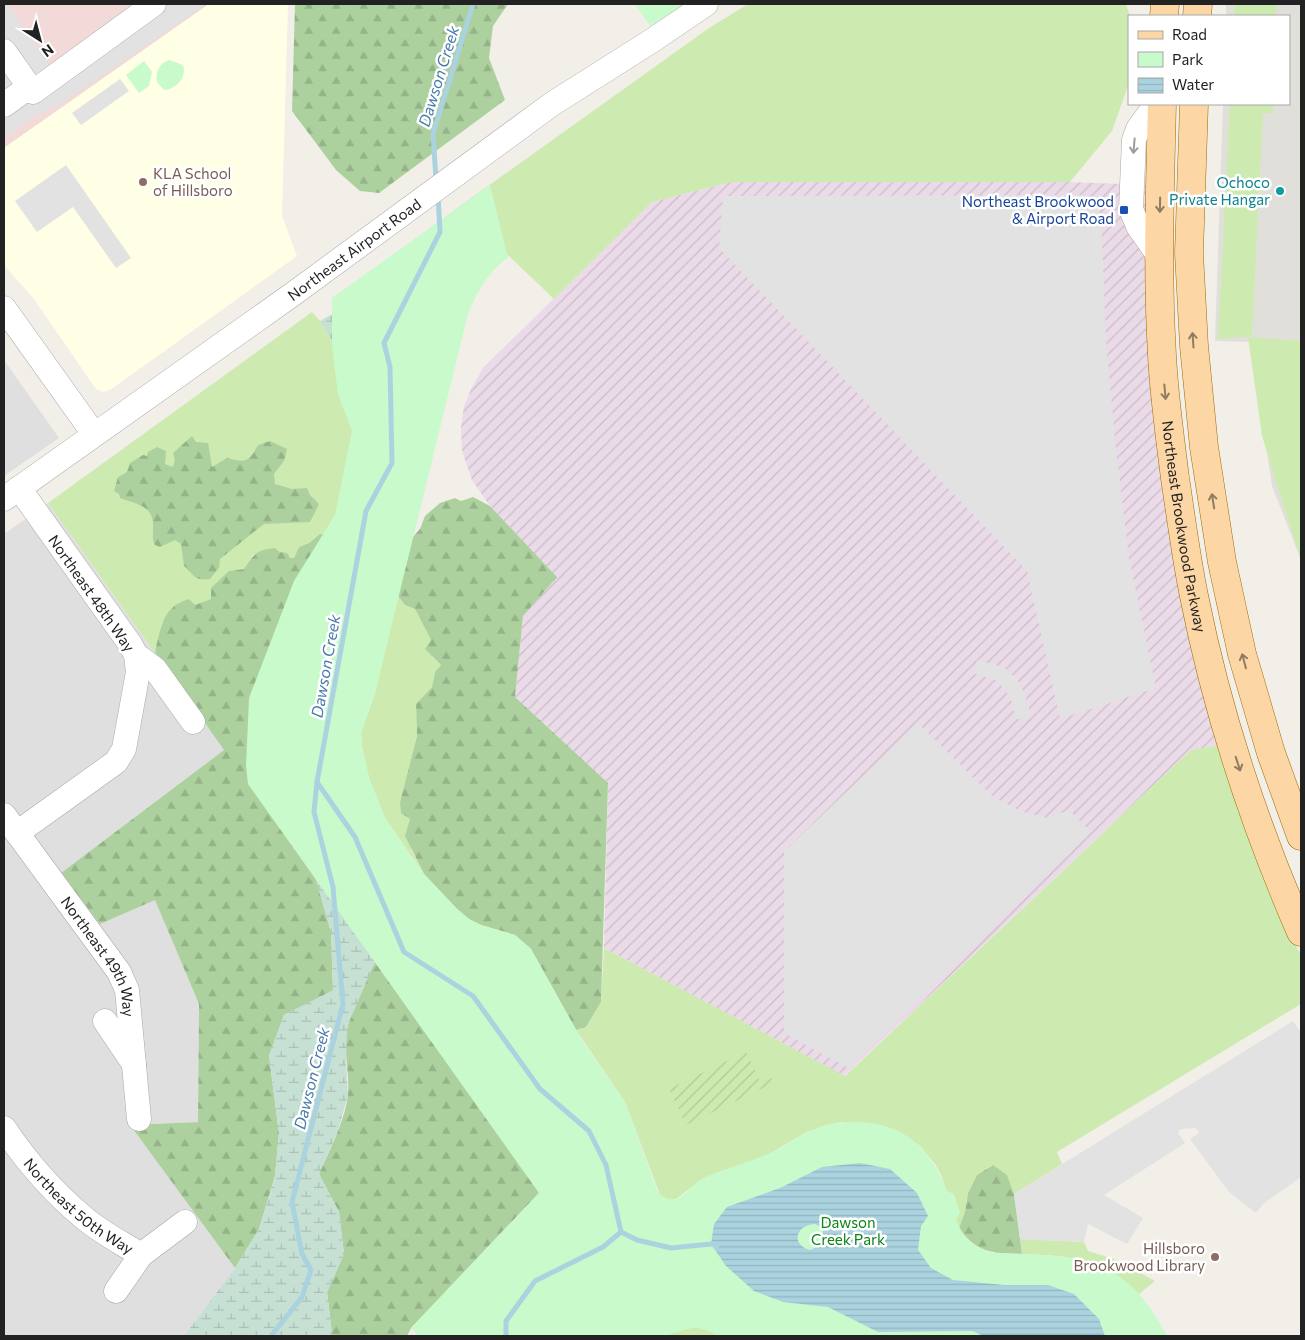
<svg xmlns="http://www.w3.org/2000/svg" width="1305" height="1340" viewBox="0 0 1305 1340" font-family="Commissioner,sans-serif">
	<defs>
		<pattern id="industrial-furrows" width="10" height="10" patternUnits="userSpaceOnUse" patternTransform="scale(1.25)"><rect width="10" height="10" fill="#ebdbe8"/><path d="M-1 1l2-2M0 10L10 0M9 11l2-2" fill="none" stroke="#c9bcc7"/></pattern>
		<pattern id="forest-firs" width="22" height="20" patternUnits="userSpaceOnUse" patternTransform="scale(1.25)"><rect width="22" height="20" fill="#add19e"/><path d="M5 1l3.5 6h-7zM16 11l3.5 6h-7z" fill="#95b388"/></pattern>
		<pattern id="wetland-marsh" width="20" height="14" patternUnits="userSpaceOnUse" patternTransform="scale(1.25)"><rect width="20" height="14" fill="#c6e0d4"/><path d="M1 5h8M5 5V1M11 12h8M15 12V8" fill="none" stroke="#aac0b6"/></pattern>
		<pattern id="garden-furrows" width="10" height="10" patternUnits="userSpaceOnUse" patternTransform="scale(1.25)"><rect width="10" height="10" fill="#cdebb0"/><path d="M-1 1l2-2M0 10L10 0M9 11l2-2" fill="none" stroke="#b0c997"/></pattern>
		<pattern id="water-rules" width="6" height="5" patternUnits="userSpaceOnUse" patternTransform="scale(1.25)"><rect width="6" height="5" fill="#aad3df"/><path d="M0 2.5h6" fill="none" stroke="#92b5bf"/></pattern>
	</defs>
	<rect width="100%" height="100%" fill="#f2efe9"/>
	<g fill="#e0dfdf">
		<path d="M4,360L59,438L4,476Z"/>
		<path d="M48,503L224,750L61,873L155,899L199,1004L198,1122L130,1125L235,1268L184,1336H4V534Z"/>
	</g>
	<path fill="#f2dad9" d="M4,4H209L4,148Z"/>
	<path fill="url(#industrial-furrows)" d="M731,182H1070L1147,185L1220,745L1191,750L844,1076L604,948L608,783L515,697L523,616L557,577L490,506L472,480L462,451L461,428L464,406L472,387L483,368L652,202Z"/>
	<path fill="#ffffe5" d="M209,4H288L282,216L297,256L110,390L103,392L96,389L34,299L4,265V148Z"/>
	<path fill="#e1dfda" d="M1226,4H1301V560L1272,486L1250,342L1215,341L1223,104H1289V16H1226Z"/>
	<g fill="#cdebb0">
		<path d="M748,4H1126L1130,16H1129V83L1112,131L1070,182H731L652,202L554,299L509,256L488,239L474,196L709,28Z"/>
		<path d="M1235,4H1277L1276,16H1234Z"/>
		<path d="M1230,104H1273V113H1263L1252,336L1218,339Z"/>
		<path d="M312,312L320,321L330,338L368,369L378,399L330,535L320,534L309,543L299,547L294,558H290L275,548L253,555L244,569L229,571L211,599L162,622L155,653L48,503Z"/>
		<path d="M1248,337L1301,341V560L1262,436Z"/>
		<path d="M398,596L405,605L415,609L431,640L433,658L441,665L435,672L432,687L416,704L417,736L400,802L411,818V850L424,874L385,818L369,778L362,746L361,733L375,693Z"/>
		<path d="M1220,745L1293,939L1301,956V1004L1057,1152L1062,1164L1014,1194L1007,1175L992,1165L977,1175L968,1193L965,1212L959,1228L941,1175L935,1164L920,1146L901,1133L842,1122L826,1125L807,1132L769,1154L701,1180L676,1199L669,1200L660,1195L625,1102L576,1030L586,1027L601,1002L604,948L845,1076L1191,750Z"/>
		<path d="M1020,1239L1084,1242L1088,1251L1117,1260L1155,1281L1139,1294C1101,1258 1073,1256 1022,1254Z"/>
		<path d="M696,1327L709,1330L717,1336H665L685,1329Z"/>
	</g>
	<g fill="url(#forest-firs)">
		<path d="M295,4H508L493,26L489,58L505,100L379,193L360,191L336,170L292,111Z"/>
		<path d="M192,436L196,442L208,443L212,467L227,458C246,463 249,462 258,445L270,441L287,449L284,461L274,474L275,484L292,489L307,488L310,495L319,504L310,522L264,524L220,559L219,568L210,579C193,581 195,575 184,566L181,544L175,540L160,547L155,545C152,540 153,537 153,530C155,506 139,505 120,498L119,494L114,491L118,477L127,472L130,463L143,455L147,456L148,452L157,447L166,451L165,464L173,467L175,459L173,453Z"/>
		<path d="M473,497L490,506L557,577L523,616L515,697L608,783L601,1002L586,1027L576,1030L531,949L515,935L481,925L469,919L457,909L424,874L405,836L410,819L401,813L400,802L417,736L416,704L432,687L435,672L441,665L425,649L431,640L415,609L405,605L398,596L412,538L420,529L425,516L440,503L455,498L461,501Z"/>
		<path d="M320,534L330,535L311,862L331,932L333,991L284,1015L269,1056L279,1133L275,1176L259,1229L235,1268L130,1125L198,1122L199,1004L155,900L100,924L61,873L224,750L155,653C160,630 162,606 189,599L195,605L211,599V588L229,571L244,569C254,554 256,550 275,548L280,552L287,553L290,558H294L299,547L309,543Z"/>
		<path d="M387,941L539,1193L411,1328L407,1336H330L332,1334L327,1292L344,1254L339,1212L319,1174C329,1152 346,1118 348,1094C350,1073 342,1046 348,1025C356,996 372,967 387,941Z"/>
		<path d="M993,1165L1007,1175L1014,1194L1022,1254C994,1253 977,1254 959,1228L965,1212L968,1193L977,1175Z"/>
	</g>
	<path fill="url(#wetland-marsh)" d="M474,196L471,207L479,215L460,247L450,253L436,280L431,296L426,375L403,452L400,488L356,630L335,717L329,765L332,785L337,801L347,821L366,833L387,872L392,889L387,908V941L374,964L347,1027L346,1060L348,1095L338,1131L319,1174L339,1212L344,1254L327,1292L332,1334L330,1336H184L235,1268L259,1229L275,1176L279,1133L269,1056L284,1015L333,990L331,932L311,862L269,775L263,708L307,612L330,535L356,509L379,468L378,399L368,369L330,338L320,321L345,307L351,299L357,297L360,302L370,298L377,287L390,288L407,275L426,231Z"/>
	<g fill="#c8facc">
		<path d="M635,4H684L650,26Z"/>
		<path d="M169,60L183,65C187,77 177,89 164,90L157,82C155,73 159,63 169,60Z"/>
		<path d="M144,61L152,72L149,86L139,93L126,75Z"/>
		<path d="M490,185L508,258C491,268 475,295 468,314L375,693L361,733L362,746L369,778L385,818L424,874L457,909L469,919L481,925L515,935L531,949L583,1042L625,1102L657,1190C661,1197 667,1201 676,1199C685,1196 692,1185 700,1180C721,1169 746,1164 768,1154C788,1146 804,1131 826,1125C836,1123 846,1122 856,1122C903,1122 931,1149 947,1191L954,1194L960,1213L956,1220C963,1238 975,1249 994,1253C1078,1256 1124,1253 1167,1336H717C698,1322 686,1329 665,1336H419L411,1328L539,1193L248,784L246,766L249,698L294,581L335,515L352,431L338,394L332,344V298Z"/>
	</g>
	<path fill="url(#garden-furrows)" d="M746,1052L761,1083L772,1078L774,1083L686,1125L669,1089Z"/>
	<g fill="#e2e2e2">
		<path d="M4,4H7L51,67L139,4H206L63,102L33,117L4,138Z"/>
		<path d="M120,79L129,91L81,125L72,113Z"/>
		<path d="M66,165L131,258L116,268L73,207L37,232L15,201Z"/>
		<path d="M1084,195L1101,214L1106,339L1116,450L1129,558L1156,688L1060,719L1027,571L719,248L723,196Z"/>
		<path d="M977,660L1003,667L1016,678L1025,694L1029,708V719H1015L1013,704L1006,691L996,680L975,674Z"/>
		<path d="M918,723L992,796L1020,811L1047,818L1069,810L1091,832L848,1068L784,1033V852Z"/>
		<path d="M1293,1021L1301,1033V1177L1263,1204L1256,1213L1229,1192L1190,1139L1199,1133V1131L1195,1128L1182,1129L1179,1130L1178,1133L1185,1143L1104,1195L1143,1218L1127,1244L1088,1224L1084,1242L1020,1239L1014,1194Z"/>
	</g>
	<path fill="url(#water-rules)" fill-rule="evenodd" d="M860,1163L890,1169L917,1193L928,1216L921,1226L918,1250L931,1268L953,1280L1004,1285H1048L1074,1294L1099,1319L1105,1336H983L973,1331L878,1332L828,1307L783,1302L754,1291L726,1266L711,1244L714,1224L727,1207L780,1188L822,1167ZM815,1224C825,1228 824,1236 821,1245L810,1250C790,1244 796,1225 815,1224Z"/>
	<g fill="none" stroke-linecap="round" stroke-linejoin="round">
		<g stroke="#aad3df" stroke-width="5">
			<path d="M436,179L433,134L473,4"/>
			<path d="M317,782L355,837L404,952L473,996L540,1089L589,1131L606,1165L621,1232"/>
			<path d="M621,1232L637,1240L671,1248L711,1244L717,1246"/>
			<path d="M271,1336L302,1297L311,1270L302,1254L292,1202L343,1004L333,887L314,812L317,782L366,511L392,463L390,367L384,343L440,232L438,195"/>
			<path d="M506,1336V1321L535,1281L603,1247L621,1232"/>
		</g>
		<defs>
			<g id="minor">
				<path d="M4,51L33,92L154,4"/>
				<path d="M1156,104L1138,129L1134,140L1131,209L1138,226L1159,256"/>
				<path d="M4,105L29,87"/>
				<path d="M4,308L94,434"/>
				<path id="s1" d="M4,499L293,294L552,104L653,40L706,4"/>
				<path d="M136,655L155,669L193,722"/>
				<path id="s2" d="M4,815L119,972L127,990L139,1119"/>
				<path d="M17,833L116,762L124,749L138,672L136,655L130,644L19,488"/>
				<path d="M105,1021L134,1064"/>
				<path id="s3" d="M4,1128C26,1161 52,1191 83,1217C100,1232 122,1243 141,1255L116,1291"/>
				<path d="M141,1255L185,1222"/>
			</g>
			<g id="major">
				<path d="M1164,16L1165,4"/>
				<path d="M1197,16L1198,4"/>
				<path id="s4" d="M1162,104C1160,187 1157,272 1162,355C1164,396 1170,437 1175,478C1181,517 1186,557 1194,596C1217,711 1254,824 1301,932"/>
				<path d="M1194,104L1189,253L1194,346L1204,447L1222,562L1242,654L1271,753L1301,836"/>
			</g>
		</defs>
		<use href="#minor" stroke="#a9a9a9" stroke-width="25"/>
		<use href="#major" stroke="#a06b00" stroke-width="29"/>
		<use href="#minor" stroke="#fff" stroke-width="24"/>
		<use href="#major" stroke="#fcd6a4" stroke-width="28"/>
	</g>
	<defs><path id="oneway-shaft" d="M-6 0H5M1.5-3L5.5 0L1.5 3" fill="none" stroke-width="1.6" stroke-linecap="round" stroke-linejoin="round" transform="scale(1.25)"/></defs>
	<use stroke="#9c9c9c" href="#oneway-shaft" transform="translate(1134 146) rotate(95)"/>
	<g stroke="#8f7c63">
		<use href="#oneway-shaft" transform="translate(1160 205) rotate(91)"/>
		<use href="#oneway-shaft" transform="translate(1193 340) rotate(-94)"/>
		<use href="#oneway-shaft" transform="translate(1165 392) rotate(85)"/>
		<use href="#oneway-shaft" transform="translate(1213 501) rotate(-99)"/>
		<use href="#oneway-shaft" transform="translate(1244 661) rotate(-105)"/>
		<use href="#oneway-shaft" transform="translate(1238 764) rotate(72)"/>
	</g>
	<g fill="#8d6e63" stroke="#fff" stroke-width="2">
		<circle cx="143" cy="182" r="5"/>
		<circle cx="1215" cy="1257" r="5"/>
	</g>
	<circle fill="#0f9aa8" stroke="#fff" stroke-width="2" cx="1280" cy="191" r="5"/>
	<rect fill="#1a4fb4" stroke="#fff" stroke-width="2" x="1119" y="205" width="10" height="10" rx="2.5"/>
	<g text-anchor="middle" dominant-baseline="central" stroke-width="5" stroke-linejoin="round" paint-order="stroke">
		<g font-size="15" fill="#785e54" stroke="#fff" text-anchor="start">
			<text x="153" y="173">KLA School<tspan x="153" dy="17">of Hillsboro</tspan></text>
			<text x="1205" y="1248" text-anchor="end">Hillsboro<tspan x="1205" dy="17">Brookwood Library</tspan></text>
		</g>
		<g font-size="15" fill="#0d838f" stroke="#fff" text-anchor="end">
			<text x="1270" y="182">Ochoco<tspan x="1270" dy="17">Private Hangar</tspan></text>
		</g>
		<g font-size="15" fill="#164399" stroke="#fff" text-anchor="end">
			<text x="1114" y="201">Northeast Brookwood<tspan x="1114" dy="17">&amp; Airport Road</tspan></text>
		</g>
		<g font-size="15" fill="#222" stroke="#fff">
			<text stroke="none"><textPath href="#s1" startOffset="430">Northeast Airport Road</textPath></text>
			<text stroke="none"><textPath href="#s4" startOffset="424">Northeast Brookwood Parkway</textPath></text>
			<text transform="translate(92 593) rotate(55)">Northeast 48th Way</text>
			<text stroke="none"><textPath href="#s2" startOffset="172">Northeast 49th Way</textPath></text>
			<text stroke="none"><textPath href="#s3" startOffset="109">Northeast 50th Way</textPath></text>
		</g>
		<g font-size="15" fill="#0c8416" stroke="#fff">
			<text x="848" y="1222">Dawson<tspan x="848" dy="17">Creek Park</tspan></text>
		</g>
		<g font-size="16" font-style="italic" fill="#4a7aab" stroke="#fff">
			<text transform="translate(438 76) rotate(-73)">Dawson Creek</text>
			<text transform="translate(325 666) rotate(-80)">Dawson Creek</text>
			<text transform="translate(311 1078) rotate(-76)">Dawson Creek</text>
		</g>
	</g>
	<rect width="1305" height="1340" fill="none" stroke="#222222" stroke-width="10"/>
	<rect x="1128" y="15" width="162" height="90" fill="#ffffff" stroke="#a7a7a7"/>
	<rect x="1138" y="31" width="25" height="8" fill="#fcd6a4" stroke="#a7a7a7"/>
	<text x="1172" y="40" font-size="15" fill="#222222">Road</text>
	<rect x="1138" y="52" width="25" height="15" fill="#c8facc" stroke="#a7a7a7"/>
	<text x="1172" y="65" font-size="15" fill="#222222">Park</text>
	<rect x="1138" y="78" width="25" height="15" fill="url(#water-rules)" stroke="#a7a7a7"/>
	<text x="1172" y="90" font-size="15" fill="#222222">Water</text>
	<g transform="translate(40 40) rotate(144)" stroke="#ffffff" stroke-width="4" paint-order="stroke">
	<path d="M0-4L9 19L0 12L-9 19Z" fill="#222222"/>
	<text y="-8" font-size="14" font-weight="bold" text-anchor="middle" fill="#222222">N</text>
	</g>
</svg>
